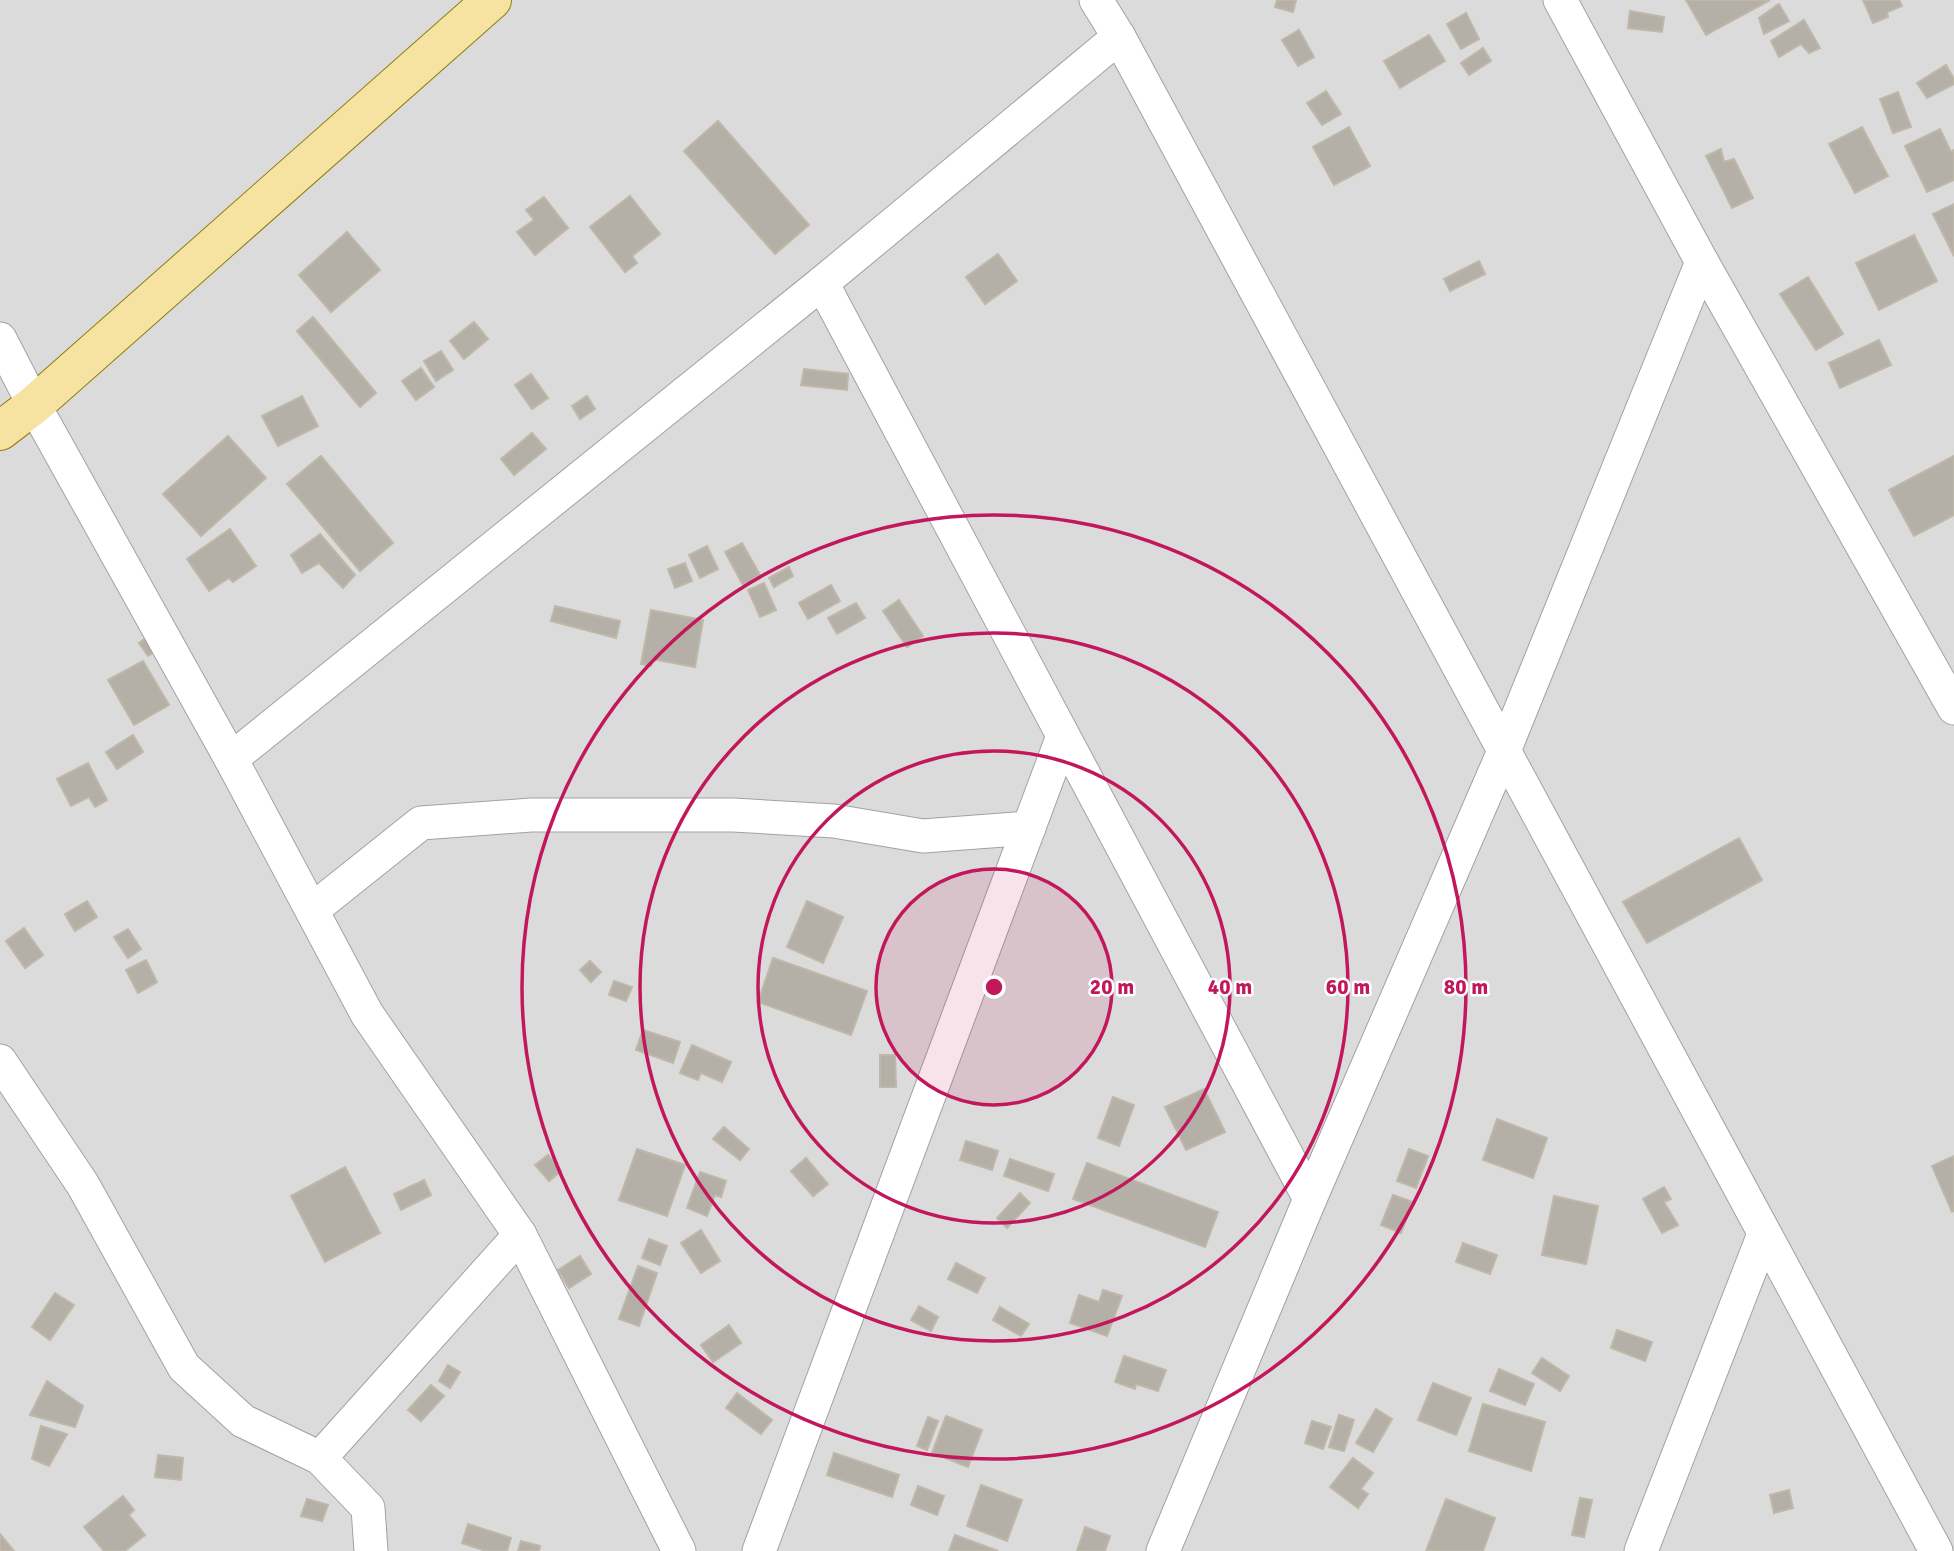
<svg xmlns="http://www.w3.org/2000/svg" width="1954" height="1551" viewBox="0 0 1954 1551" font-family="Signika,sans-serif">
	<rect width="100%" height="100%" fill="#eeede5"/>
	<rect fill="#dcdbdb" x="0" y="0" width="1954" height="1551"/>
	<g fill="#b4afa7" stroke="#bfb7a8" stroke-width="2">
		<path d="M1277,0H1296L1293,12L1275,7Z"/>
		<path d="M1686,0H1770L1706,35Z"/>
		<path d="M1863,0H1899L1902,6L1887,12L1888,17L1873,23Z"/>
		<path d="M1779,4L1789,21L1764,34L1759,18Z"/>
		<path d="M1630,11L1664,17L1662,32L1628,28Z"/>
		<path d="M1466,13L1479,39L1461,49L1447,24Z"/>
		<path d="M1804,20L1820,48L1809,53L1801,44L1779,57L1771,41Z"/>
		<path d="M1299,30L1314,57L1298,66L1282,40Z"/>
		<path d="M1429,35L1445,61L1400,88L1384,61Z"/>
		<path d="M1483,48L1491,61L1469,75L1461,63Z"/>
		<path d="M1946,65L1954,79V84L1927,98L1917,83Z"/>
		<path d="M1326,91L1341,114L1322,125L1307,103Z"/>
		<path d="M1898,92L1911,127L1893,133L1880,99Z"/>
		<path d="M718,121L809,225L775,254L684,151Z"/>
		<path d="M1349,127L1370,166L1334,185L1313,147Z"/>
		<path d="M1862,127L1888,176L1855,193L1829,144Z"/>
		<path d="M1940,129L1951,152L1954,150V180L1927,192L1905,146Z"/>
		<path d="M1721,149L1724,162L1734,159L1753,198L1732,208L1706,156Z"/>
		<path d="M630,196L660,234L632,256L637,263L625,272L590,227Z"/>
		<path d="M544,197L568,228L535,255L517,232L534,220L526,210Z"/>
		<path d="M1954,204V256L1933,214Z"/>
		<path d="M347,232L380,270L331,312L299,275Z"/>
		<path d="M1914,235L1937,281L1879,310L1856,263Z"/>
		<path d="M998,254L1017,281L985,304L966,277Z"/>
		<path d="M1479,261L1485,274L1450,291L1444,279Z"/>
		<path d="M1808,277L1843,334L1816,350L1780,294Z"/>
		<path d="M313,317L376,393L360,407L297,331Z"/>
		<path d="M474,322L488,339L464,359L450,341Z"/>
		<path d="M1879,340L1891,365L1840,388L1829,363Z"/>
		<path d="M441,351L453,370L436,381L424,361Z"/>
		<path d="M421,368L434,387L416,400L402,381Z"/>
		<path d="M804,369L848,374L847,390L801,385Z"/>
		<path d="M531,374L548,398L532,409L515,385Z"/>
		<path d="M302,396L318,426L278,446L262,416Z"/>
		<path d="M587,396L595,409L580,419L572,406Z"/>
		<path d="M532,433L546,449L514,475L501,459Z"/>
		<path d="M228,436L266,478L201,536L163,494Z"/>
		<path d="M321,456L393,543L360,571L287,484Z"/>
		<path d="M1954,456V515L1914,536L1889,490Z"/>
		<path d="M230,529L256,566L233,582L229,578L209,591L187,559Z"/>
		<path d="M320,534L355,575L343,588L319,563L302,573L291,555Z"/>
		<path d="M742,543L760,575L743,585L725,552Z"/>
		<path d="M707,546L718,569L700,578L689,555Z"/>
		<path d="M685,563L692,581L675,588L668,569Z"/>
		<path d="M789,567L793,576L774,587L769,578Z"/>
		<path d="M764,583L776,610L760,617L748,590Z"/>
		<path d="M831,585L840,601L808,619L799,603Z"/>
		<path d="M899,600L923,636L907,647L883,611Z"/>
		<path d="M856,603L865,618L837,634L828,618Z"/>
		<path d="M555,606L620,621L616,638L551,621Z"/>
		<path d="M651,610L703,620L695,667L652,659L651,666L641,664Z"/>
		<path d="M154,632L163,647L148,656L139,643Z"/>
		<path d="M143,661L169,705L134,725L108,680Z"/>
		<path d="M133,735L143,752L117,769L106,752Z"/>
		<path d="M88,763L107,800L95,807L89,797L71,806L57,779Z"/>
		<path d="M1739,838L1762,880L1647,943L1623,902Z"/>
		<path d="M87,901L97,917L75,931L65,914Z"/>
		<path d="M807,901L843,917L823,963L787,947Z"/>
		<path d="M24,928L43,955L25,968L6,941Z"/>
		<path d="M128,929L141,949L128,958L114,937Z"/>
		<path d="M773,958L867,991L851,1035L758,1002Z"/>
		<path d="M146,960L157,982L138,993L126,970Z"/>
		<path d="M590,961L601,972L591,982L580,970Z"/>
		<path d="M614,981L632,987L626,1001L609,995Z"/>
		<path d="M643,1030L680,1042L673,1063L636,1050Z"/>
		<path d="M692,1045L731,1062L722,1082L701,1073L698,1080L680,1073Z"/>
		<path d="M880,1055H895L896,1087H880Z"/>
		<path d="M1204,1089L1225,1132L1186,1150L1165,1107Z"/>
		<path d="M1113,1097L1134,1105L1119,1146L1098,1138Z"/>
		<path d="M1497,1119L1547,1138L1533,1178L1483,1160Z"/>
		<path d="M724,1127L749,1149L740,1160L713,1139Z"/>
		<path d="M966,1141L998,1151L992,1170L960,1160Z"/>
		<path d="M637,1149L685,1165L667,1216L619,1200Z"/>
		<path d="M1409,1149L1428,1156L1416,1188L1397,1181Z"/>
		<path d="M548,1155L561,1171L549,1181L535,1165Z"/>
		<path d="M1954,1156V1211L1952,1212L1932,1166Z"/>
		<path d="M806,1158L828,1184L813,1196L791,1171Z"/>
		<path d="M1010,1159L1054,1174L1048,1191L1004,1176Z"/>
		<path d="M1087,1163L1218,1212L1205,1247L1073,1199Z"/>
		<path d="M345,1167L380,1233L325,1262L291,1196Z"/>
		<path d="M700,1172L726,1181L721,1197L715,1195L707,1216L687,1208Z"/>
		<path d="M424,1180L431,1195L401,1210L394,1194Z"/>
		<path d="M1664,1187L1671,1199L1664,1202L1678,1225L1662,1233L1643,1199Z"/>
		<path d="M1020,1193L1030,1203L1007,1228L997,1218Z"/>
		<path d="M1393,1195L1413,1202L1401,1233L1381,1225Z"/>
		<path d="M1554,1196L1598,1206L1586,1264L1542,1255Z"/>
		<path d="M701,1230L720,1261L701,1273L681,1243Z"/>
		<path d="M649,1239L667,1246L660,1265L642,1258Z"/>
		<path d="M1463,1243L1497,1255L1490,1274L1456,1262Z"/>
		<path d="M580,1256L591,1274L569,1288L558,1270Z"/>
		<path d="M956,1263L985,1278L977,1293L948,1279Z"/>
		<path d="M638,1266L657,1273L639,1326L619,1319Z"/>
		<path d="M1103,1290L1122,1296L1107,1336L1070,1323L1079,1295L1099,1302Z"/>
		<path d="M55,1293L74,1305L50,1340L32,1327Z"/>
		<path d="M919,1306L938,1317L931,1331L911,1320Z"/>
		<path d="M1000,1307L1029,1324L1021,1336L993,1320Z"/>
		<path d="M729,1325L741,1343L713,1362L701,1345Z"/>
		<path d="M1617,1330L1652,1342L1645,1361L1611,1348Z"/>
		<path d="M1124,1356L1166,1370L1158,1391L1136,1384L1135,1389L1115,1382Z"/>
		<path d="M1542,1358L1569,1376L1560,1391L1532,1373Z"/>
		<path d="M448,1365L460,1372L450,1388L439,1381Z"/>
		<path d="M1499,1369L1534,1384L1525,1405L1490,1391Z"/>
		<path d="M47,1381L83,1406L75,1427L30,1415Z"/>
		<path d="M1433,1383L1471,1398L1456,1435L1418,1420Z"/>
		<path d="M431,1385L444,1396L421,1421L408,1410Z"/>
		<path d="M737,1393L772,1420L761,1434L726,1408Z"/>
		<path d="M1483,1404L1545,1422L1531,1471L1469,1451Z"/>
		<path d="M1376,1409L1392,1419L1373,1452L1356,1443Z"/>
		<path d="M1339,1415L1354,1420L1344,1451L1329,1447Z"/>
		<path d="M946,1416L982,1430L968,1467L932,1453Z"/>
		<path d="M928,1417L938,1421L927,1450L917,1446Z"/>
		<path d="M1312,1421L1331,1427L1323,1449L1305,1443Z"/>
		<path d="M41,1426L67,1434L49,1466L32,1459Z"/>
		<path d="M834,1453L899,1475L892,1497L827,1475Z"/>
		<path d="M158,1455L183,1458L181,1480L155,1477Z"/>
		<path d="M1353,1458L1373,1473L1361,1489L1368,1494L1358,1508L1330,1487Z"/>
		<path d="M981,1485L1022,1500L1007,1541L967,1526Z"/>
		<path d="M918,1486L944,1496L937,1515L911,1505Z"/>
		<path d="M1789,1490L1793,1508L1774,1513L1770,1495Z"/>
		<path d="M123,1496L134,1510L129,1515L145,1535L125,1551H104L84,1527Z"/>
		<path d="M1580,1498L1592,1500L1584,1537L1572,1535Z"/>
		<path d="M307,1499L328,1505L322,1521L301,1516Z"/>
		<path d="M1446,1499L1495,1518L1483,1551H1426Z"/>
		<path d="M468,1524L511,1538L507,1551H486L462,1543Z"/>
		<path d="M1085,1527L1110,1536L1105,1551H1077Z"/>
		<path d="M0,1534L14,1551H0Z"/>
		<path d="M955,1535L998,1551H949Z"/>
		<path d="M521,1541L540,1546L539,1551H518Z"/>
	</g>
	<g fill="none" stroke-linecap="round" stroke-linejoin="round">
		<defs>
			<g id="minor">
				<path d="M1096,0L1119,37L1936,1551"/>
				<path d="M1560,0L1702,262L1954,708"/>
				<path d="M822,283L1310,1199"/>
				<path d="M0,339L34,405L231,759L367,1014L520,1235L679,1551"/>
				<path d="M231,759L822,283L1119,37"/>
				<path d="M312,910L421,823L531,815H733L834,821L923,836L1029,828"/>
				<path d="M0,1061L83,1185L184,1367L243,1421L320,1458L520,1235"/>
				<path d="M320,1458L368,1508L371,1551"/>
				<path d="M759,1551L1063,736"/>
				<path d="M1163,1551L1310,1199L1504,751L1702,262"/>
				<path d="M1641,1551L1764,1234"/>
			</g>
			<path id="primary" d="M0,431L34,405L492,0"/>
		</defs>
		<use href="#minor" stroke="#a2a2a2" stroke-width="35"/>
		<use href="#primary" stroke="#8f7e09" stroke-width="40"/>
		<use href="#minor" stroke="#fff" stroke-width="33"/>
		<use href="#primary" stroke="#f6e3a2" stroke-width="38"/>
	</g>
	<circle cx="994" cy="987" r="118" fill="#c2185b" fill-opacity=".12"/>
	<g fill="none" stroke="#c2185b" stroke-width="3.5">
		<circle cx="994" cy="987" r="118"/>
		<circle cx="994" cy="987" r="236"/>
		<circle cx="994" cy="987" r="354"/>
		<circle cx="994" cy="987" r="472"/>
	</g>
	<circle cx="994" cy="987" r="10" fill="#c2185b" stroke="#fff" stroke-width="3.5"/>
	<g font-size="21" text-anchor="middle" font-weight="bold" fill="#c2185b" stroke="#fff" stroke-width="5" stroke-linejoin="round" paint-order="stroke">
		<text x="1112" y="994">20 m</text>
		<text x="1230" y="994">40 m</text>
		<text x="1348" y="994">60 m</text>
		<text x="1466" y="994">80 m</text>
	</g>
</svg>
